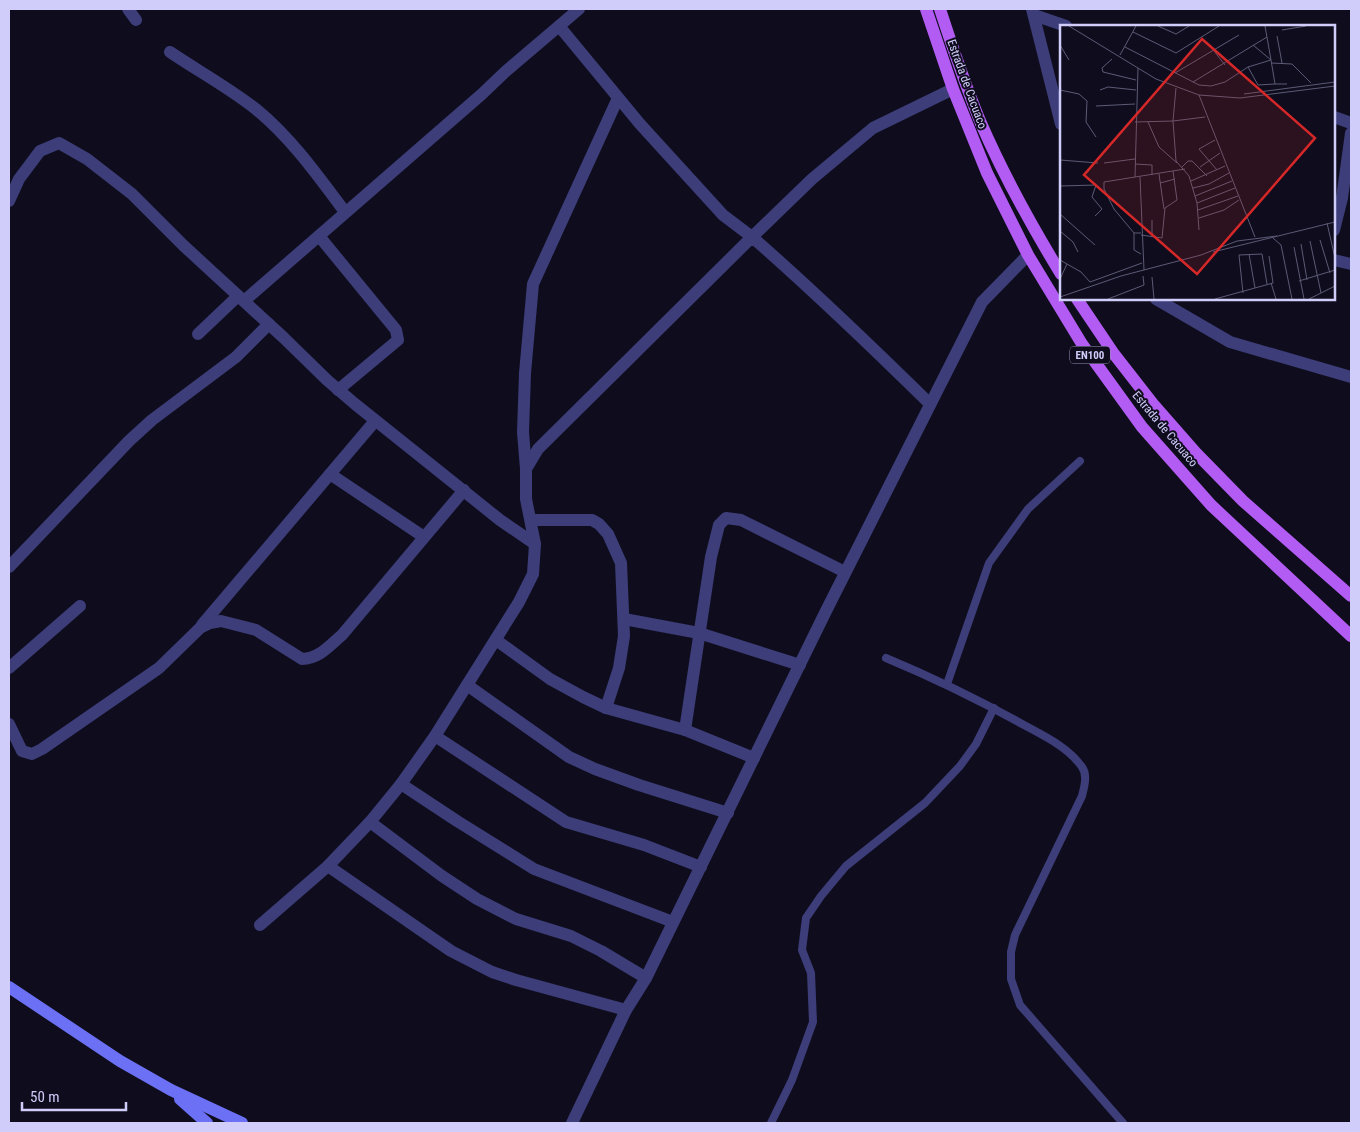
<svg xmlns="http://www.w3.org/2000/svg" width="1360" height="1132" viewBox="0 0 1360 1132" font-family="'Roboto Condensed',sans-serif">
	<rect width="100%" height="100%" fill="#0f0d1d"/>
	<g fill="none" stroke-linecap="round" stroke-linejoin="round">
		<g stroke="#3c3d79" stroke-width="8">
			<path d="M886,658C934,678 979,700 1024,725C1044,736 1068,747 1082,767C1088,775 1084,788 1082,796L1015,935L1011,952V979L1020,1005L1123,1123"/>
			<path d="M947,684L989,563L1028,509L1080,461"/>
			<path d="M771,1123L792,1080L813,1022L811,973L802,950L806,918L821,896L846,866L925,803L960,766L976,744L994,708"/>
		</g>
		<g stroke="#3c3d79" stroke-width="12">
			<path d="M128,9L136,20"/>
			<path d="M1032,9L1061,124"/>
			<path d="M1034,15L1066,26"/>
			<path d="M559,26L640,124L723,215L752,237L812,179L873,128L953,89"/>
			<path d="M170,52C198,71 231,89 257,110C292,139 318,176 345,212"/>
			<path d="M1334,117L1351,123"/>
			<path d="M9,201L19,179L40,151L59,143L87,159L132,194L184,246L284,338L327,380L355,404L500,520L535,544"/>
			<path d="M1334,230L1342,198L1351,133"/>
			<path d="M319,236L396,330L398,340L338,390"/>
			<path d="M1334,260L1351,264"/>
			<path d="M1156,299L1230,342L1351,377"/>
			<path d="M244,301L482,94L505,72L579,9"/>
			<path d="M198,334L238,296"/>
			<path d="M526,469L523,432L525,373L533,284L618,98"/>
			<path d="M330,474L424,537"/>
			<path d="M531,520H592L599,524L608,534L621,563L624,636L619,668L606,708"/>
			<path d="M9,567L129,441L152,420L236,357L269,324"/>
			<path d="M624,619L699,633L800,665"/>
			<path d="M202,625L375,421"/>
			<path d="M496,640L550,679L583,697L606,708L685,730L754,758"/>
			<path d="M9,668L80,606"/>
			<path d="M467,685L569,757L595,769L639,785L728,813"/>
			<path d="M9,724L22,751L32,754L42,749L159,668L200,628L210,623L221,621L256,630L302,659C319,659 330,645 342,635L464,490"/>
			<path d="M685,730L711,557L719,525L726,518L741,520L845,572"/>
			<path d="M435,736L566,822L644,845L701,867"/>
			<path d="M401,784L457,821L534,869L673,922"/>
			<path d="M370,822L442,876L477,899L516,919L571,936L601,951L646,978"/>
			<path d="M328,866L451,951L492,972L516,980L626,1010"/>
			<path d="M260,925L328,866L370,822L401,784L435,736L519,602L533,574L535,544L526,499V469L538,449L752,237C814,291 872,347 930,404"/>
			<path d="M572,1123L626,1010L646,978L826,611L982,302L1028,255"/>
		</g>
		<g stroke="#6b70f4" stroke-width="12">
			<path d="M9,987L120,1061L171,1090L242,1123"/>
			<path d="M180,1099L207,1123"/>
		</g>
		<g stroke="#b25cf3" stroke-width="12">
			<path d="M926,9L953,89L987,173L1028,255L1082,344L1142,427L1211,505L1351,636"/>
			<path d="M940,9C952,46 965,84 980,121C1003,174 1031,225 1061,274"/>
			<path d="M1077,299L1114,354L1153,404L1196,453L1243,501L1351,596"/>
		</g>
	</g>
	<g text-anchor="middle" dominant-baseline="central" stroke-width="4" stroke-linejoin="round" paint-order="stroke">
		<rect fill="#0f0d1d" stroke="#9693b8" stroke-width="1" x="1070" y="346.5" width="40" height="17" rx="4"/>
		<g font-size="11" font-weight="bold" fill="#d0cdfb">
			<text x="1090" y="355">EN100</text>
		</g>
		<g font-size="12" fill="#d0cdfb" stroke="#0f0d1d">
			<text transform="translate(967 84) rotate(70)">Estrada de Cacuaco</text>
			<text transform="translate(1165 429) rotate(50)">Estrada de Cacuaco</text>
		</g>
	</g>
	<g transform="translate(1060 25)">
		<rect width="275" height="275" fill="#0f0d1d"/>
		<path fill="none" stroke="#5c5a76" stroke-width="1" d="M9,1L96,54L139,70L180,73L275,61M98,1L116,9L129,1M222,5L246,1M73,7L116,28L159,1M217,11L222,38M0,20L9,35M193,20L211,35L215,59H227M65,22L139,60L151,61L165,57L188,42L198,60L215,59M154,26L165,40M60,30L76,1M52,34L42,43L43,47L76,55M211,38L232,39L251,58M188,42L211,35L205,1M115,48L179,10M133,57L207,12M0,65L19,69L27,76L26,97L36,112M40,65L48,62L76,65M184,69L275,57M139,70L195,212M36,81L75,79M75,97L113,96L116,63M88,97L99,122L117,138M155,115L139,124L157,145M0,135L38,138M44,138L75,134M75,139L92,140V150M122,142L128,136H132L147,151M140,142L160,128M99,149L104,184M75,152L78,43M80,152L84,245M131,156L165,141M100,158L115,154M0,161L36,160L32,172L42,184L35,191M133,163L149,159L169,148M135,171L172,156M137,178L175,163M138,185L178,171M0,189L35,220M139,193L164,185L179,175M267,198L275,233M139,205L137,178L129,151L116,136L113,96L145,92M0,206L13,217L18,227M74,208V225L81,229M81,208H74L54,184L44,164V157L125,144M81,210L102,213L105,183L117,175L113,146M92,211V195M213,213L221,220L232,274M260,215L270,248M250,216L261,268M241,219L247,255M234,222L244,274M153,227L275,197M189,229L195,263M0,235L21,247L30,257L82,238M92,252L94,274M0,254L7,239M239,256L275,245M211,258L216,274M183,268L179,230L202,229L207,259M0,272L61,251L141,230L177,216L217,211M48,274L84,260L83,251M155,274L213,258L209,231M249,274L275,261"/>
		<path fill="#d62828" fill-opacity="0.15" stroke="#d62828" stroke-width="2.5" d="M142,14L255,113L137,249L24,150Z"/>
		<rect width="275" height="275" fill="none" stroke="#d0cdfb" stroke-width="2.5"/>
	</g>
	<rect width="1360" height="1132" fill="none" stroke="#d0cdfb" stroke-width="20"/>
	<path d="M22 1102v8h104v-8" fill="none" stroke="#d0cdfb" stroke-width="2.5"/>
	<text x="30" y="1102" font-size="15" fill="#d0cdfb" stroke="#0f0d1d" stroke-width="4" paint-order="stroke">50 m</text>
</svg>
